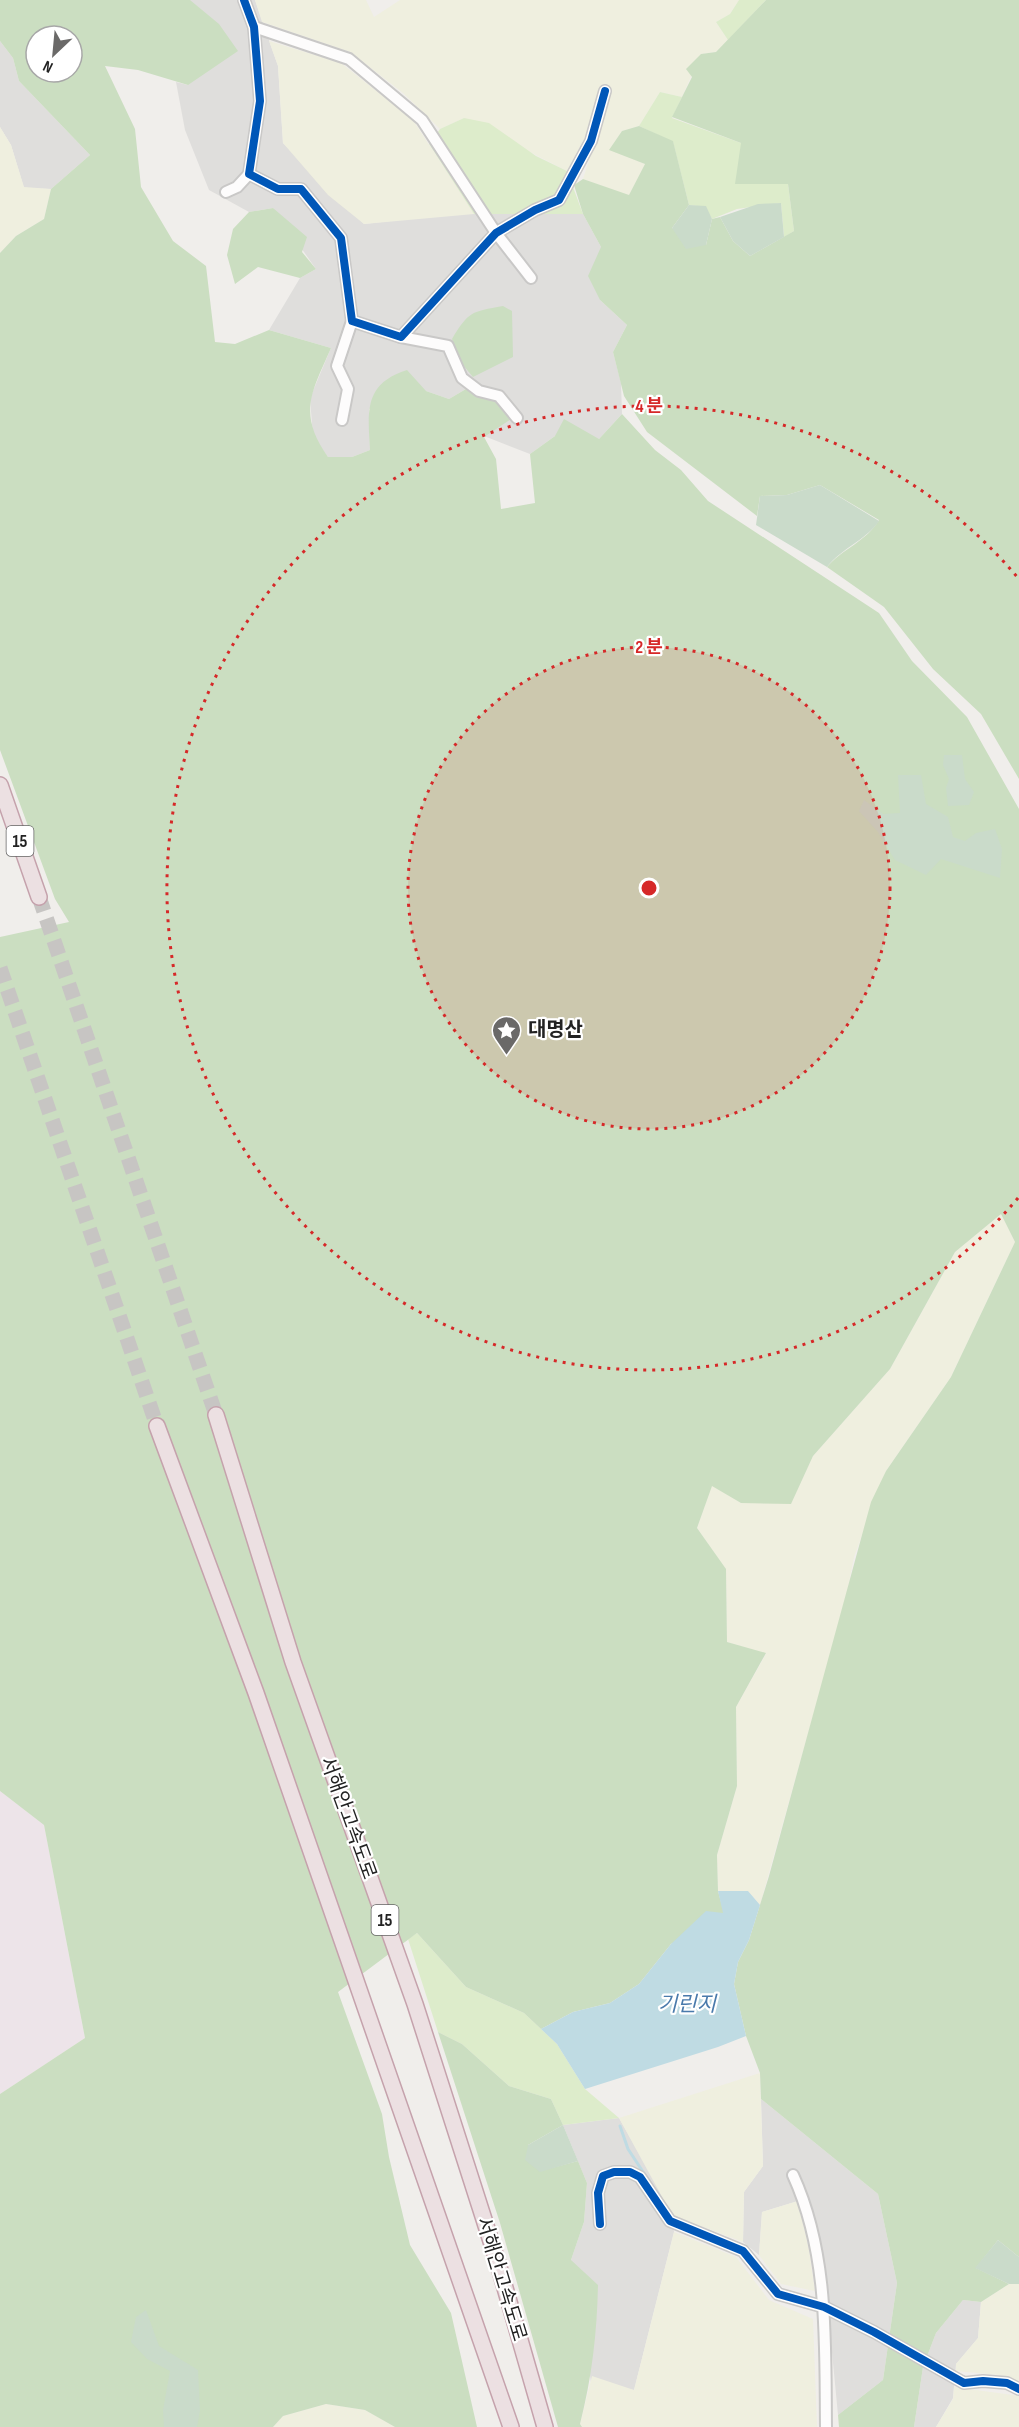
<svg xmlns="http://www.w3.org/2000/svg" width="1019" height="2427" viewBox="0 0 1019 2427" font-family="'Sofia Sans Condensed','Noto Sans KR',sans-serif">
	<rect width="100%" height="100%" fill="#f0eeeb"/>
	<g fill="#dfdedc">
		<path d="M190,0H255L278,66L283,143L364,224L452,214H583L601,247L600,300L627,325L613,352L621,383L622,414L599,439L555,436L530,454L484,436L471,386L449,399L426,391L369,409L370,450L352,457H328L313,437L310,398L331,348L269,330L300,278L316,269L273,208L249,212L209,190L185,130L176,82L188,85Z"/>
		<path d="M0,41L13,58L19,81L90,155L51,189L24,188L11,145L0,127Z"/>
		<path d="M761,2099L878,2194L897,2283L883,2380L838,2415L823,2258L798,2201L762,2212L759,2255L743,2242L744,2192L763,2166Z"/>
		<path d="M619,2118L671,2209L674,2232L634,2390L591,2382L571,2260L584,2222L587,2183L563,2125Z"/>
		<path d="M963,2300L981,2302L978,2338L956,2364L953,2398L936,2427H914L923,2367L936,2333Z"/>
	</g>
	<path fill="#ede4e9" d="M0,1791L44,1825L85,2038L0,2094Z"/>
	<g fill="#efefdf">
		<path d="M255,0H366L374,17L400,0H739L730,14L716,22L728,40L716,52L701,54L682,97L660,92L639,126L622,131L610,149L645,164L629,196L583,179L604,114L596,107L584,139L567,171L464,118L440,129L403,93L350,52L262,22Z"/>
		<path d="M269,41L341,63L413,120L474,214L364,224L328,195L283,143L278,66Z"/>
		<path d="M0,127L11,145L24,187L51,189L44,219L16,236L0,253Z"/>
		<path d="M1001,1214L1015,1242L951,1377L886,1471L854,1557L846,1598L760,1905L748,1891H718L717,1855L737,1786L736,1707L766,1654L727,1642L726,1570L697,1528L712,1485L741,1503H791L813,1456L890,1369L955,1252Z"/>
		<path d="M760,2073L763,2166L744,2192L743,2242L672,2215L619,2118Z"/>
		<path d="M798,2201L809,2250L815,2291L781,2284L759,2255L762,2212Z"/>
		<path d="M674,2232L736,2257L769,2300L813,2319L817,2427H582L580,2424L592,2376L634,2390Z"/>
		<path d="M1009,2284H1019V2382L999,2375L956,2371V2364L978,2338L981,2302Z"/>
		<path d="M954,2387L1019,2396V2427H936L953,2399Z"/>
		<path d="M326,2404L365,2410L395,2427H273L283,2416Z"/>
	</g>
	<g fill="#ddeccb">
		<path d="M739,0H766L728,40L716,22L730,14Z"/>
		<path d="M660,92L682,97L672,118L741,143L788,184L794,231L784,237L781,203L737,209L712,219L705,207L689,205L673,142L639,126Z"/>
		<path d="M464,118L489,123L536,156L567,171L583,214H474L429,144L440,129Z"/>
		<path d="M417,1933L466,1987L524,2013L557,2044L585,2089L619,2118L563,2125L551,2099L509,2086L462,2044L438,2032L408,1939Z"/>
	</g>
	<g fill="#cbdec1" fill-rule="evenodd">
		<path d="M0,0H190L219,24L238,51L188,85L138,70L105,66L135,129L141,187L173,241L206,266L215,342L235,344L269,330L331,348C312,392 297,413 328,457H352L370,450C368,412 363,384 407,370L426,391L449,399L471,386L495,399L511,419L484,437L496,459L501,509L535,503L530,454L555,436L564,419L599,439L622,414L655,450L681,470L708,501L879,613L912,661L967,717L1019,809V2257L998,2240L976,2268L1009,2284L981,2302L963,2300L936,2333L923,2367L914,2427H839L838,2415L883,2380L897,2283L878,2194L761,2099L760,2073L746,2036L734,1984L738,1962L749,1940L769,1876L871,1502L886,1471L951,1377L1015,1242L1001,1214L955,1252L890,1369L813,1456L791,1504L741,1503L712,1486L697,1528L726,1569L727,1642L766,1653L736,1707L737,1786L717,1855L718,1891L724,1913L671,1944L639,1984L610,2003L573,2012L541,2029L524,2013L466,1987L417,1933L338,1992L382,2114L389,2157L410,2245L451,2313L477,2427H395L365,2410L326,2404L283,2416L273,2427H0V2094L85,2038L44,1825L0,1791V937L69,922L55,899L0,750V253L16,236L44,219L51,189L90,155L19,81L13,58L0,41ZM36,36H72V72H36Z"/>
		<path d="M766,0H1019V779L981,714L933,669L884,607L827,567C842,549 867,541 879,520L820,485L787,495L760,496L757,516L647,432L624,396L613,352L627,325L600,300L588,276L601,247L583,214L574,185L583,179L629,195L645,164L609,150L622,131L639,126L673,141L689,205L672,228L706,245L712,219L720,217L733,241L750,256L794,231L788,184H735L741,143L672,117L692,77L686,69L701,54L716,52Z"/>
		<path d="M273,208L307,237L302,252L316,269L300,278L258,267L235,284L227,255L233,229L249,212Z"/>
		<path d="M503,306L512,311L513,357L473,377L463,365L452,339C469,311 471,312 503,306Z"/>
		<path d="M438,2032L462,2044L509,2086L551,2099L563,2125L528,2145L540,2171L578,2161L587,2183L584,2222L571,2260L598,2285C597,2333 592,2377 580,2424L582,2427H558L500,2223Z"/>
	</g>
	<g fill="#cadbca">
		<path d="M781,203L784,237L750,256L733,241L720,217L758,204Z"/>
		<path d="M689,205L706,206L712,219L706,245L686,249L672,228Z"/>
		<path d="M820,485L879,521C866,540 842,548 827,567L756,525L760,496L787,495Z"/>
		<path d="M944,755H962L965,779L974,792L969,805L948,806L946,788L949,779L943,765Z"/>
		<path d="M898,775H921L926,804L948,817L953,837L965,841L976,833L995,829L1002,849L1000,878L941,859L926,875L895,860L878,832L859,811L864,800L883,814L900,813Z"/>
		<path d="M563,2125L578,2161L540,2172L525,2160L528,2145Z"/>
		<path d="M998,2240L1019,2257V2284H1009L975,2268Z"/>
		<path d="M146,2310L159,2346L198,2370L200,2411L197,2427H164L163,2410L170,2371L147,2359L131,2342L136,2317Z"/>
	</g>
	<path fill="#bfdbe3" d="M718,1891H748L760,1905L749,1940L738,1962L734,1984L746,2036L718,2047L585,2089L557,2044L541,2029L573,2012L610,2003L639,1984L671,1944L706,1911L723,1913Z"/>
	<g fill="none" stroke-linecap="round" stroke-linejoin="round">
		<path stroke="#bfdbe3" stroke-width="3" d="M620,2126L628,2149L653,2187"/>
		<g stroke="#c7c5c3" stroke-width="15" stroke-dasharray="15 8" stroke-linecap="butt">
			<path d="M39,897L216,1415"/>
			<path d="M0,968L157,1426"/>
		</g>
		<defs>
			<g id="minor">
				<path d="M244,0L254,27L260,101L249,174L278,189H301L341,238L352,321L401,337L496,233L535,210L559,200L591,141L605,91"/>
				<path d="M254,27L349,59L422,120L496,233L531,278"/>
				<path d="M226,192L237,187L249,174"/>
				<path d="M401,337L448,346L462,378L479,391L499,396L517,418"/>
				<path d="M342,420L348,389L337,366L352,321"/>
				<path d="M793,2175C829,2254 825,2342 826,2427"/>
				<path d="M600,2224L598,2193L603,2176L614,2172H630L640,2177L670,2221L743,2251L778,2294L824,2307L874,2332L964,2383L983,2381L1007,2383L1019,2389"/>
			</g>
			<g id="highway">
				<path d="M0,785L39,897"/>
				<path d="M216,1415L293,1662L415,2004L497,2260L545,2427"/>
				<path d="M157,1426L256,1693L511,2427"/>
			</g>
		</defs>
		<use href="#minor" stroke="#c9c8c7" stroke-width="14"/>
		<use href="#highway" stroke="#c5a2ac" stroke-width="18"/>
		<use href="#minor" stroke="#fdfcfc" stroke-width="10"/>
		<use href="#highway" stroke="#ece0e2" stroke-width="15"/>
		<defs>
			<g id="cycleway">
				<path d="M244,0L254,27L260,101L249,174L278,189H301L341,238L352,321L401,337L496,233L535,210L559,200L591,141L605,91"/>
				<path d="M600,2224L598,2193L603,2176L614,2172H630L640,2177L670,2221L743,2251L778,2294L824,2307L874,2332L964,2383L983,2381L1007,2383L1019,2389"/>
			</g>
		</defs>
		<use href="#cycleway" stroke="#fff" stroke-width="11"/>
		<use href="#cycleway" stroke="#0057b8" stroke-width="8"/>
	</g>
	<circle cx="649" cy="888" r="241" fill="#d62828" fill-opacity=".12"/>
	<g fill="none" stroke="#d62828" stroke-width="3" stroke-dasharray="3 6">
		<circle cx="649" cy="888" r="241"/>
		<path d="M1018 1198A482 482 0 1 1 1018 578"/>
	</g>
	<defs>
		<symbol id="sight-pin" viewBox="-11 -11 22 30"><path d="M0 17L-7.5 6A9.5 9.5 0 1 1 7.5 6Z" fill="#6a6968" stroke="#fff"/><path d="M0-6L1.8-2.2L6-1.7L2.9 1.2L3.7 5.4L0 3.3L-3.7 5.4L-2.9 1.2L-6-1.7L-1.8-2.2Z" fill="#fff"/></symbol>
	</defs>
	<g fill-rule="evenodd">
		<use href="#sight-pin" x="490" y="1014" width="33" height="45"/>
	</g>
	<g text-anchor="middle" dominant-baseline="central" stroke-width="4.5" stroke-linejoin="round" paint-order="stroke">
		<g fill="#fff" stroke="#646464" stroke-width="1.5">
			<rect x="6.5" y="826" width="27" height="30" rx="4.5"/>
			<rect x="371.5" y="1905" width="27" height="30" rx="4.5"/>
		</g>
		<g font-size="18" font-weight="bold" fill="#222">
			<text x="20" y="841">15</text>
			<text x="385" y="1920">15</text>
		</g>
		<g font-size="20" font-weight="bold" fill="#222" stroke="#fff" text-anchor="start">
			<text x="528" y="1030">대명산</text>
		</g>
		<g font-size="20" fill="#222" stroke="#fff">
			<text transform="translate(348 1818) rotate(70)">서해안고속도로</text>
			<text transform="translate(501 2279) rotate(73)">서해안고속도로</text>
		</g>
		<g font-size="21" font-style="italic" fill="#4a7aab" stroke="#fff">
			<text x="687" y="2004">기린지</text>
		</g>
	</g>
	<circle cx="649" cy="888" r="9" fill="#d62828" stroke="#fff" stroke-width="3"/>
	<g font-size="18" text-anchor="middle" font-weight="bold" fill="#d62828" stroke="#fff" stroke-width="4.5" stroke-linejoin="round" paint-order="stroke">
		<text x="649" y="412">4 분</text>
		<text x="649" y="653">2 분</text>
	</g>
	<g transform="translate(54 54) rotate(206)"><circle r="28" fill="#ffffff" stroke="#a7a7a7" stroke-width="1.5"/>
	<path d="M0-4.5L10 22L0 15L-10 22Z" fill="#6a6968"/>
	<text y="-9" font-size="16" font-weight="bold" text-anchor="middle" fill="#222222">N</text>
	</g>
</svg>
